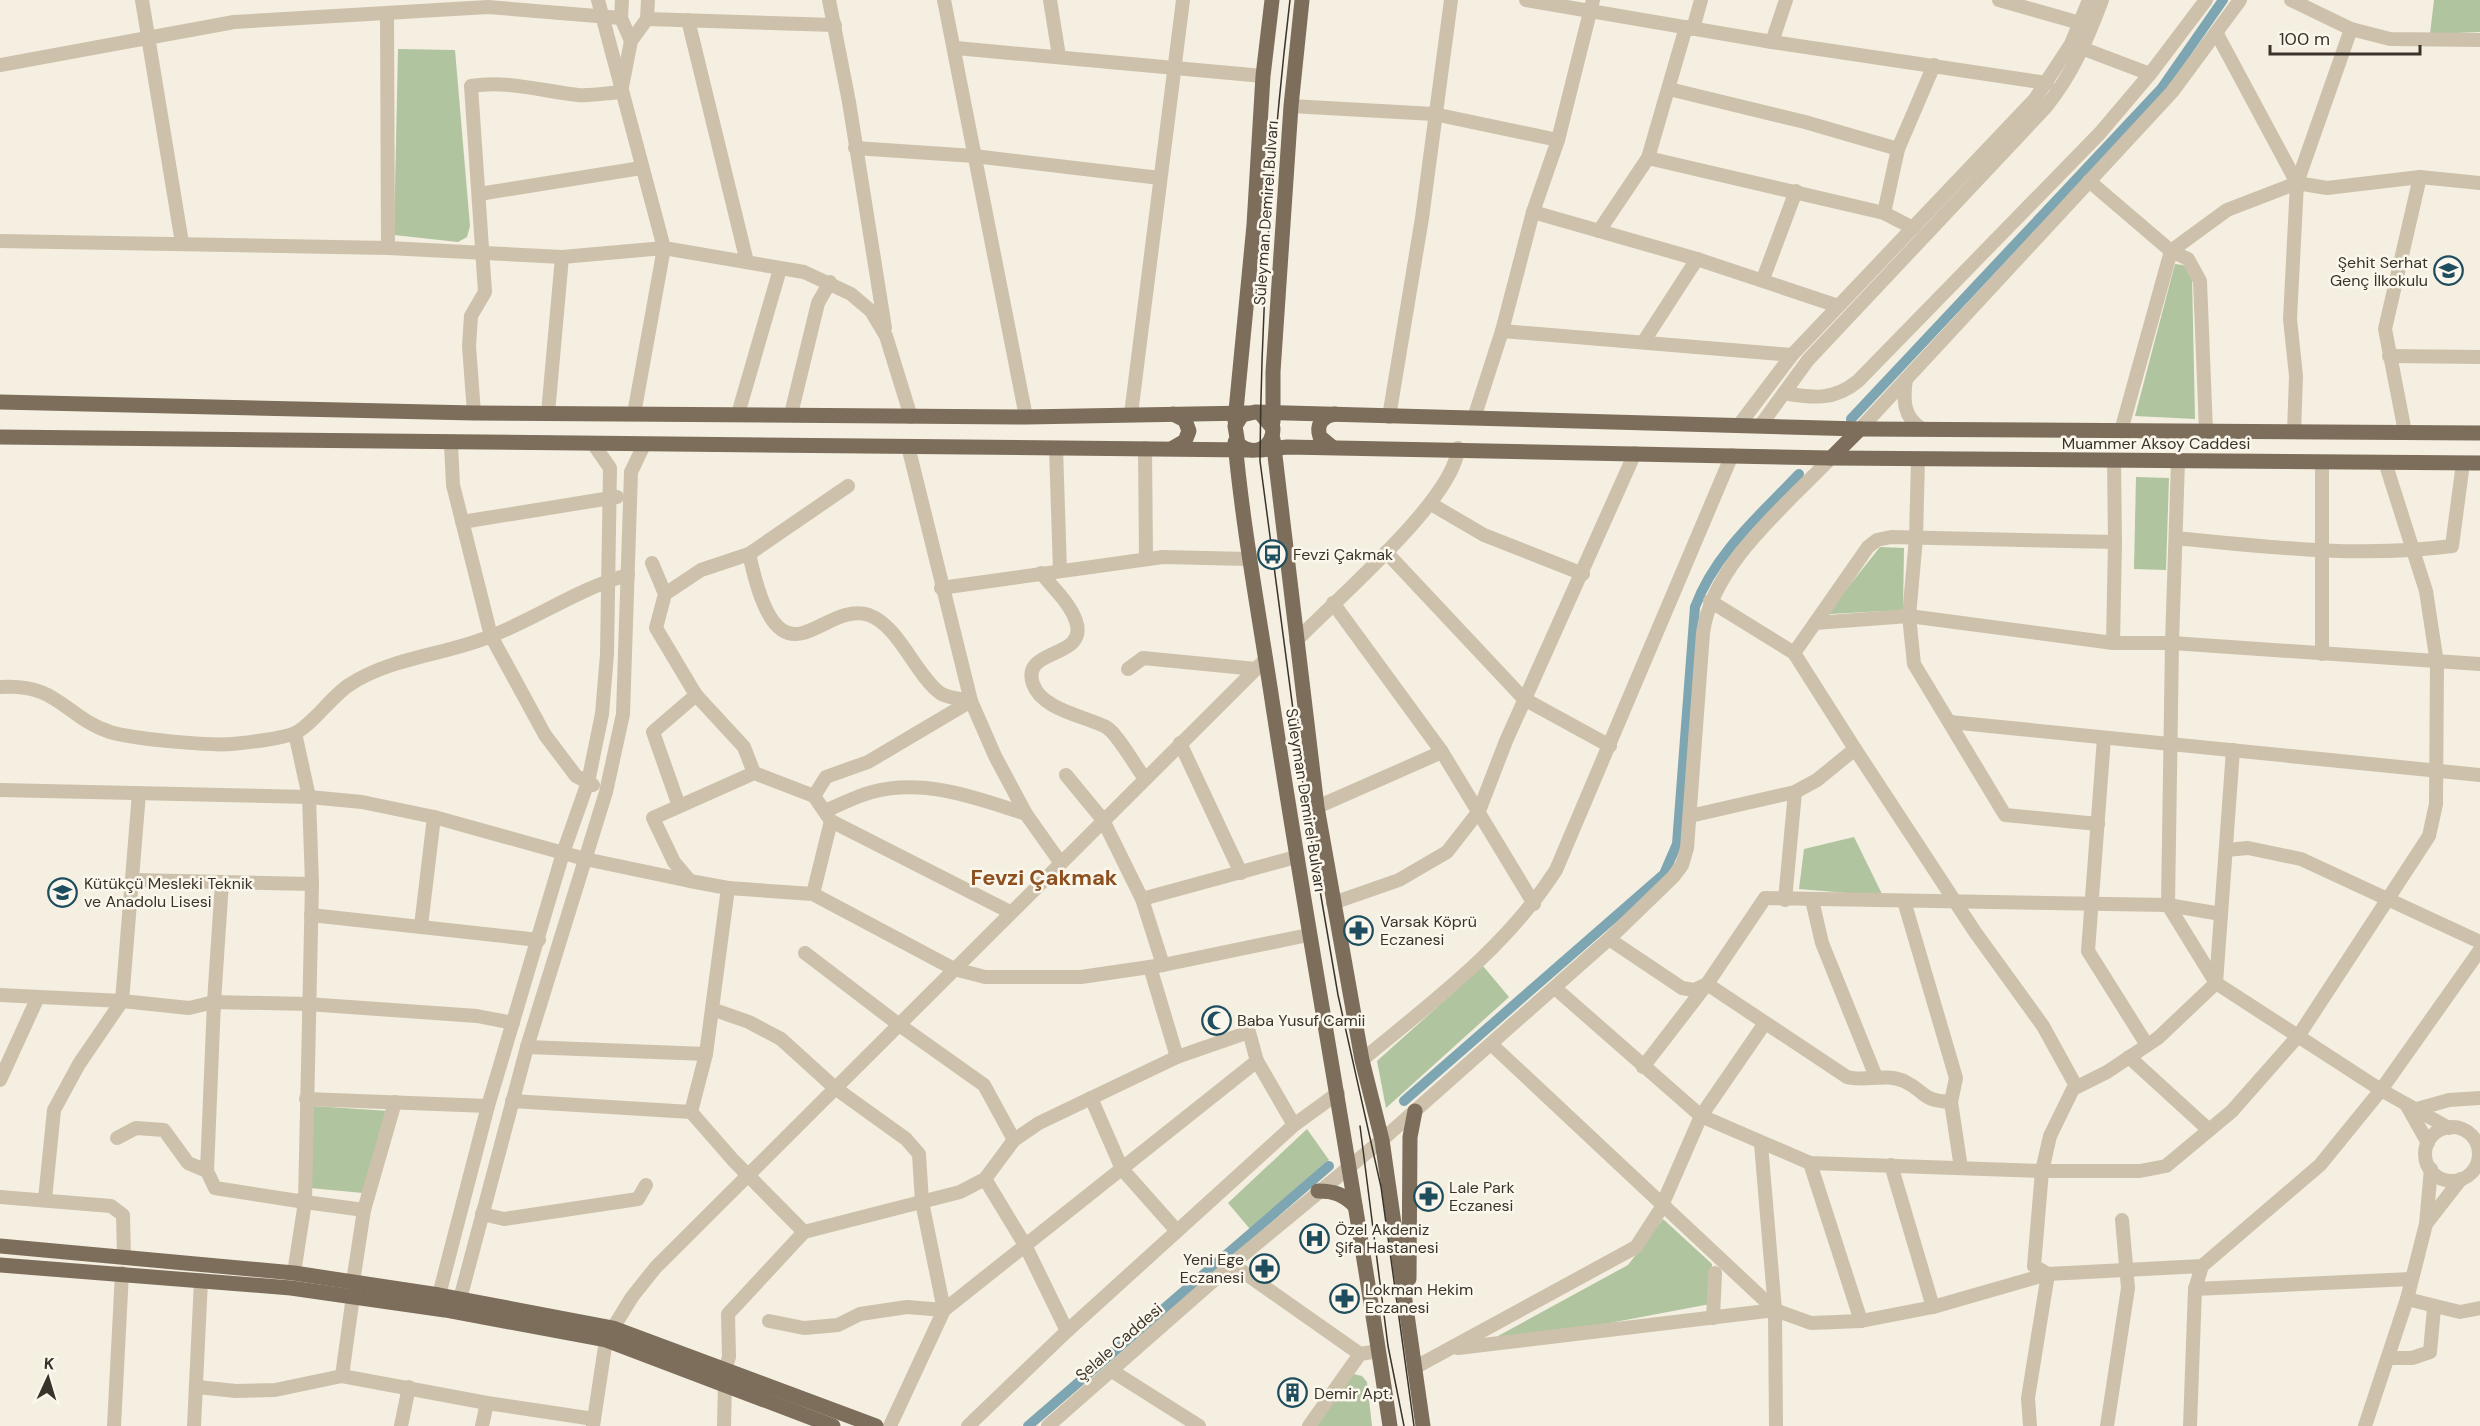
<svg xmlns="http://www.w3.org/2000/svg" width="2480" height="1426" viewBox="0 0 2480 1426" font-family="'DM Sans',sans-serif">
	<rect width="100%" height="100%" fill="#f4efe0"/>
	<g fill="#b0c49f">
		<path d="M2434,0H2480V32L2430,34Z"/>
		<path d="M398,49L455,50L470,226L467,237L458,242L394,235Z"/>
		<path d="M2175,264L2183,265L2192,275L2195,419L2135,416Z"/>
		<path d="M2136,477L2169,478L2166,570L2134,569Z"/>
		<path d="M1880,547L1904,548L1903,610L1830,614V610Z"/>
		<path d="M1854,837L1883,896L1799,889L1804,849Z"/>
		<path d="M1483,966L1509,997L1386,1108L1377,1061Z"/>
		<path d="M313,1106L389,1111L363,1193L310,1188Z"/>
		<path d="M1307,1129L1329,1160L1250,1229L1228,1203Z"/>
		<path d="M1663,1219L1712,1264L1710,1304L1504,1343L1498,1336L1628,1265Z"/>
		<path d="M1353,1374L1362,1376L1367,1382L1372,1426H1314Z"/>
	</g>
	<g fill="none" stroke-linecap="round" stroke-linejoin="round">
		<g stroke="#7ea5b2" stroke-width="10">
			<path d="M1851,419L2161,89L2223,0"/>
			<path d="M1404,1101L1664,874L1677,844L1695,607C1715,553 1760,515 1799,474"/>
			<path d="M1028,1426L1329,1166"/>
		</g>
		<g stroke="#cdc1ab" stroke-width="14">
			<path d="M142,0L182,243"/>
			<path d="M598,0L664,248L804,272L851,294L871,311L886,336L911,417"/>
			<path d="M622,0L621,18L631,41"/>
			<path d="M829,0L849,102L885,328"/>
			<path d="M944,0L1026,417"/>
			<path d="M1050,0L1059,56"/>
			<path d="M1526,0L1772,42L2047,83"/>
			<path d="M1999,0L2080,23"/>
			<path d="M2291,0L2351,29L2390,39L2480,40"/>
			<path d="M387,13L388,248"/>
			<path d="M647,19L835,25"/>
			<path d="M688,20L747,262"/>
			<path d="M1693,29L1701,0"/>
			<path d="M2217,34L2297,183L2290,319L2296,376L2294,432"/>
			<path d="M1772,42L1786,0"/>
			<path d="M956,48L1263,76"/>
			<path d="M2084,49L2150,74"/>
			<path d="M0,65L234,22L488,7L621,18"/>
			<path d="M1669,89L1805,122L1898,149"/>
			<path d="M1291,106L1434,114L1558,140"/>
			<path d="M855,148L974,156L1160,178"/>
			<path d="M1648,158L1884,213L1913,228"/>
			<path d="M2089,181L2171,251L2121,431"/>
			<path d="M2297,183L2351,29"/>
			<path d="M479,194L641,168"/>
			<path d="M1533,212L1697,259L1838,306"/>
			<path d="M1884,213L1898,149L1934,65"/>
			<path d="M1599,231L1648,158L1686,27"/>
			<path d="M0,241L388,248L562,257L664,248L634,414"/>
			<path d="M1763,279L1796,191"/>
			<path d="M1502,331L1792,355"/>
			<path d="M1644,341L1697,259"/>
			<path d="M2389,356L2480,357"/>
			<path d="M1906,379C1903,400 1903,417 1922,429"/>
			<path d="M1784,393C1812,398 1834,401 1858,381L2100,133L2150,74L2206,0"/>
			<path d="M474,413L469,346L471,316L485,292L471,86C507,80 542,91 578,95C592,96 607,93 621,92L631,41L647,19L648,0"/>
			<path d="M548,413L562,257"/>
			<path d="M738,414L780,269"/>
			<path d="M791,414L818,303L830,282"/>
			<path d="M1131,414L1183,0"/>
			<path d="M1389,417L1422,218L1451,0"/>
			<path d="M1474,418L1502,331L1533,212L1558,140L1593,0"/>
			<path d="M1739,425L1792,355L2035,99L2071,44L2089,0"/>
			<path d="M1760,426L1808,360L2045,108C2072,75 2087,40 2102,0"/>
			<path d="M1860,429L2172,92L2240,0"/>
			<path d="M2206,431L2200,281L2188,259L2171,251L2227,210L2297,183L2327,188L2420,177L2480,183"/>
			<path d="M2405,432L2385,329L2420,177"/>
			<path d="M451,444L453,485L491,636L545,735L576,776L593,785"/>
			<path d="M908,446L971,701L995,756L1026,814L1060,862"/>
			<path d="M1056,448L1060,571"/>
			<path d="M1145,448L1146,559"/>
			<path d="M1918,459L1916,538L1909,616L1914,664L2005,815L2098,824"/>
			<path d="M2178,461L2172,643L2168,905L2216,983L2381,1090L2449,1128"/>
			<path d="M2322,462V654"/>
			<path d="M1431,504L1484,535L1583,574"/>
			<path d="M462,522L617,497"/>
			<path d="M2176,538C2268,547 2360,558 2452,546L2463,463"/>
			<path d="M1386,552L1524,699L1610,746"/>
			<path d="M749,554C754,575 763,617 782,630C807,647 836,604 869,615C899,626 915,674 940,693C947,698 962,699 971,701"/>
			<path d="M652,563L665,594L656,628L696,695L744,747L754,773"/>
			<path d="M1041,573C1053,588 1070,603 1076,621C1089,660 1020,647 1033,684C1042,710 1085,716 1106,727C1117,733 1136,767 1145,779"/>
			<path d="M941,588L1163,557L1249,559"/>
			<path d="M665,594L701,570L749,554L848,486"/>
			<path d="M1710,601L1794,653L1855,749"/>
			<path d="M1333,603L1442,752L1534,904"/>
			<path d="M1815,623L1868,547L1877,540L1891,537L2115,542L2114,460"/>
			<path d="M1296,641C1334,601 1455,499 1458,448"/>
			<path d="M2113,643H2172L2480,664"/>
			<path d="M1794,653L1815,623L1909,616L2113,643L2115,542"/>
			<path d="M1128,669L1143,658L1256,669"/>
			<path d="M0,687C59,683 63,716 110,732C133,739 209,746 232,744C245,743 285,738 295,733C312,725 332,696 349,685C391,657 446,655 491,636C538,618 579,588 628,575"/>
			<path d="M1950,722L2480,775"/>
			<path d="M295,733L309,797L312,884L305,1202L364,1210"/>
			<path d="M2104,738L2088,951L2147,1045"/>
			<path d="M1180,743L1241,873"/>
			<path d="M1066,775L1103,820L1142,899L1163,965"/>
			<path d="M0,790L309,797L362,802L434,817L585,859L690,881"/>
			<path d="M814,796L826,777L868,762L971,701"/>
			<path d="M679,806L653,732L696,695"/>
			<path d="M1317,807L1442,752"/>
			<path d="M825,811C840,805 856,796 872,792C925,778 977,798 1026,814"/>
			<path d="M1690,816L1795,792L1817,780L1855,749L1975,932L2043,1026L2076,1086"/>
			<path d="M2226,850L2248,848L2301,859L2480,942"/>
			<path d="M134,880L312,884"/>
			<path d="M222,882L214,1002L207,1171L215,1188L305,1202L294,1273"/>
			<path d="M728,888L706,1054L691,1112L733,1160L804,1232L960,1192L985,1179L1014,1140L1039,1123L1177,1057L1249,1032L1257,1061L1294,1125"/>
			<path d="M813,894L831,821"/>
			<path d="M1142,899L1296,857"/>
			<path d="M1785,900L1795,792"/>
			<path d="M1812,900L1822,943L1876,1077"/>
			<path d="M1904,901L1956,1078L1951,1102L1961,1168"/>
			<path d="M1333,903L1399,880L1447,852L1479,811L1506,741L1635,453"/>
			<path d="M1010,912L831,821L814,796L754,773L653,818L674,862L690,881L728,888L813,894L954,969L985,977H1081L1163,965L1308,935"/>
			<path d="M311,915L539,940"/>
			<path d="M421,926L434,817"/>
			<path d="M1609,939L1682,988L1694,990L1707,984L1847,1077C1865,1082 1885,1073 1904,1081C1927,1092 1919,1100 1951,1102"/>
			<path d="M805,953L898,1024L984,1085L1014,1140"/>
			<path d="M1150,967L1177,1057"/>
			<path d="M1555,988L1701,1116L1810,1163L2042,1171H2140L2166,1166L2232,1111L2299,1035L2429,836L2436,804L2437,663L2426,591L2385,462"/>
			<path d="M0,995L122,1001L189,1008L214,1002L307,1004L477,1016L513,1023"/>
			<path d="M712,1009L749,1022L781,1039L835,1088L906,1139L919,1154L922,1202L944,1310L907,1307L860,1314L838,1325L804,1328L769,1321"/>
			<path d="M1491,1044L1775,1310L1811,1323L1861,1321L1933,1307L2048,1274L2202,1266L2320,1165L2381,1090L2480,950"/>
			<path d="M527,1047L706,1054"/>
			<path d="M2129,1057L2209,1130"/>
			<path d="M1362,1060C1432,1002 1506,948 1556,870L1732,455"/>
			<path d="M1643,1067L1707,984L1765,898L2168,905L2221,914"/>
			<path d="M0,1080L38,997"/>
			<path d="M1091,1098L1122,1169L1177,1231"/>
			<path d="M306,1099L488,1106"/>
			<path d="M512,1101L691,1112"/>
			<path d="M2406,1104L2428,1143"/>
			<path d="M2417,1109L2449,1100L2480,1098"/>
			<circle cx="2452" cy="1154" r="27"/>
			<path d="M117,1138L136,1128L164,1130L188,1163L207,1171"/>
			<path d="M1761,1144L1775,1310L1776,1426"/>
			<path d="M1810,1163L1861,1321"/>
			<path d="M1891,1165L1933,1307"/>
			<path d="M985,1179L1025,1245L1067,1331"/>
			<path d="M0,1197L111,1206L123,1215L124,1257"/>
			<path d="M45,1199L54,1110L79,1064L122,1001L139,793"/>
			<path d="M482,1214L504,1219L638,1199L646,1185"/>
			<path d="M2426,1224L2461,1179"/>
			<path d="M1232,1264L1360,1354"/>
			<path d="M2048,1274L2034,1266L2042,1171L2050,1136L2073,1089L2107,1072L2158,1038L2216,983L2233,750"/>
			<path d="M353,1282L364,1210L395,1102"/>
			<path d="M2195,1289L2411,1279"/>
			<path d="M439,1295L488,1106L563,853L588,782L602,714L607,654L610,468L594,445"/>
			<path d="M460,1299L527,1047L606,792L623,714L631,472L644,445"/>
			<path d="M2407,1299L2460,1312L2480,1308"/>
			<path d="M1713,1318L1715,1273"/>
			<path d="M613,1328L632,1297L656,1267L1266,659"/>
			<path d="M1458,1348L1775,1310"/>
			<path d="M2388,1358H2412L2430,1352L2434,1308"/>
			<path d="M1414,1368L1636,1247L1660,1210L1701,1116L1765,1023"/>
			<path d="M725,1370L729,1357L728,1314L804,1232"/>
			<path d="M1112,1371L1199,1426"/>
			<path d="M342,1376L353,1296"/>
			<path d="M197,1387L236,1391L275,1390L342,1376L487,1403L594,1419"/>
			<path d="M114,1426L122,1273"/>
			<path d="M194,1426L201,1280"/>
			<path d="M401,1426L409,1387"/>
			<path d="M482,1426L487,1403"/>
			<path d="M593,1426L606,1340"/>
			<path d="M724,1426L725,1384"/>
			<path d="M890,1426L944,1310L1257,1061"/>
			<path d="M968,1426L1067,1331L1294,1125L1338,1093"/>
			<path d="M1048,1426L1238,1259L1382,1140L1609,939L1673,877L1682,865L1687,848L1703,633C1712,565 1785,506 1831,458"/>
			<path d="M1309,1426L1360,1354L1378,1351"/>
			<path d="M2030,1426L2028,1398L2048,1274"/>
			<path d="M2107,1426L2128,1288L2122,1220"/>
			<path d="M2190,1426L2195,1289L2202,1266"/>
			<path d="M2365,1426L2407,1299L2426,1224L2431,1169"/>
		</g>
		<g stroke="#7d6d5b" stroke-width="15">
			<path d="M0,402L474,413L1026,417L1248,413"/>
			<path d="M1173,414L1185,420L1189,431L1185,441L1173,448"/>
			<path d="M1261,414L1273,428C1273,449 1253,457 1238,444L1235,426L1242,415L1255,412L1860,429L2480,433"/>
			<path d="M1235,421L1254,225L1263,76L1272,0"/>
			<path d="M1273,422V372L1291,106L1302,0"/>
			<path d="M0,437L1248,450"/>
			<path d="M1273,439L1317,807L1362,1060L1382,1140L1423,1426"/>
			<path d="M1235,442C1243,529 1259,614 1272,700C1309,942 1354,1183 1390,1426"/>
			<path d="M1332,447L1320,437C1316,425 1322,416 1335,414"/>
			<path d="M1261,450L1287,447L1831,458L2480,463"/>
			<path d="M1831,458L1860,429"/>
			<path d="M1318,1191C1334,1191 1343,1194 1355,1206"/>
			<path d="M0,1246L294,1273L439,1295L613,1328L876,1426"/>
			<path d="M0,1265L291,1288L445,1310L606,1340L833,1426"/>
			<path d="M1409,1279L1410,1137L1415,1111"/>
		</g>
		<g stroke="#3a332a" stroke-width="1.5">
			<path d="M1290,0C1272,152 1261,307 1260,461L1307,815L1338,995L1381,1187L1414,1426"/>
			<path d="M1360,1126L1388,1346L1404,1426"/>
		</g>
	</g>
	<defs>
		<symbol id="school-ring" viewBox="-11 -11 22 22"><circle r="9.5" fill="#fbf7ed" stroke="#1e4d5e" stroke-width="1.5"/><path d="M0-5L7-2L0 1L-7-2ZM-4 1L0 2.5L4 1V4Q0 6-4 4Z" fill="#1e4d5e"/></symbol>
		<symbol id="bus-ring" viewBox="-11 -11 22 22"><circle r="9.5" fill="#fbf7ed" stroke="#1e4d5e" stroke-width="1.5"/><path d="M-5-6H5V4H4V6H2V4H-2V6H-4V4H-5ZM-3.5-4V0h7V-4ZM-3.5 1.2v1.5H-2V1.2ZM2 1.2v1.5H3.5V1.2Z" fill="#1e4d5e"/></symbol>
		<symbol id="pharmacy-ring" viewBox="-11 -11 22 22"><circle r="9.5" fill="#fbf7ed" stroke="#1e4d5e" stroke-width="1.5"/><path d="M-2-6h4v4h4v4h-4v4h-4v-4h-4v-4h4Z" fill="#1e4d5e"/></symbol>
		<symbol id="mosque-ring" viewBox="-11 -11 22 22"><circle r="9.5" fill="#fbf7ed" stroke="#1e4d5e" stroke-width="1.5"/><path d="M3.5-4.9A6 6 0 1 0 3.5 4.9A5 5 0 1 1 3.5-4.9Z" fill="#1e4d5e"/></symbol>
		<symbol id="hospital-ring" viewBox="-11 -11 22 22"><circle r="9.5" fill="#fbf7ed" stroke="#1e4d5e" stroke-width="1.5"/><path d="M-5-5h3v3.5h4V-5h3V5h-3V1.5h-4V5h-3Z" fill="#1e4d5e"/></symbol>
		<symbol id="building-ring" viewBox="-11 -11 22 22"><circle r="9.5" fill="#fbf7ed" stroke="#1e4d5e" stroke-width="1.5"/><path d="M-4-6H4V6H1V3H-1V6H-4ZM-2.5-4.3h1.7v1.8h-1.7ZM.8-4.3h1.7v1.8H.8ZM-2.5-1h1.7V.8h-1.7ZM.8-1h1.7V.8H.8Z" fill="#1e4d5e"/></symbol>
	</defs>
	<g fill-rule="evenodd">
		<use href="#school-ring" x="2432" y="254" width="33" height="33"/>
		<use href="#bus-ring" x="1256" y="538" width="33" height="33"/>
		<use href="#school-ring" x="46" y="876" width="33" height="33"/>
		<use href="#pharmacy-ring" x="1342" y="914" width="33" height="33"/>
		<use href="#mosque-ring" x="1200" y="1004" width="33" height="33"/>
		<use href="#pharmacy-ring" x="1412" y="1180" width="33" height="33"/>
		<use href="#hospital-ring" x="1298" y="1222" width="33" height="33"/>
		<use href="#pharmacy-ring" x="1248" y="1252" width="33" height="33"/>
		<use href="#pharmacy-ring" x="1328" y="1282" width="33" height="33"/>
		<use href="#building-ring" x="1276" y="1376" width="33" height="33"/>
	</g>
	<g text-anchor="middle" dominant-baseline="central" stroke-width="5" stroke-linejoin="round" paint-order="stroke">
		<g font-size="16" fill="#3a332a" stroke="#fbf7ed">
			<text transform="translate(1266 213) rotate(-86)">Süleyman Demirel Bulvarı</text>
			<text x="2156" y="443">Muammer Aksoy Caddesi</text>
			<text transform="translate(1306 800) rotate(81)">Süleyman Demirel Bulvarı</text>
			<text transform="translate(1119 1342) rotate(-41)">Şelale Caddesi</text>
		</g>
		<g font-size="16" fill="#3a332a" stroke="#fbf7ed" text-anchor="start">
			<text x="2428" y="262" text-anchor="end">Şehit Serhat<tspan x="2428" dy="18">Genç İlkokulu</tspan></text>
			<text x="1293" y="554">Fevzi Çakmak</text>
			<text x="84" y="883">Kütükçü Mesleki Teknik<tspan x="84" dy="18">ve Anadolu Lisesi</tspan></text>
			<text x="1380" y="921">Varsak Köprü<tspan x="1380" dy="18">Eczanesi</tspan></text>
			<text x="1237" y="1020">Baba Yusuf Camii</text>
			<text x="1449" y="1187">Lale Park<tspan x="1449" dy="18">Eczanesi</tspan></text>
			<text x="1335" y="1229">Özel Akdeniz<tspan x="1335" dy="18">Şifa Hastanesi</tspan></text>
			<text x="1244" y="1259" text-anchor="end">Yeni Ege<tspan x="1244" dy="18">Eczanesi</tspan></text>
			<text x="1365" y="1289">Lokman Hekim<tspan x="1365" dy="18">Eczanesi</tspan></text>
			<text x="1314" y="1393">Demir Apt.</text>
		</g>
		<g font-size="22" font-weight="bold" fill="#8c5021" stroke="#fbf7ed">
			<text x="1044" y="877">Fevzi Çakmak</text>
		</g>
	</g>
	<g transform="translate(48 1378) rotate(4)" stroke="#fbf7ed" stroke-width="4.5" paint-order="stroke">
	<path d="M0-4.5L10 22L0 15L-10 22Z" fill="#3a332a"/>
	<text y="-9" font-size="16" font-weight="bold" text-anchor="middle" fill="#3a332a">K</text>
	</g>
	<path d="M2270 45v9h150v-9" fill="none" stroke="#3a332a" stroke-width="3"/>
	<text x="2279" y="45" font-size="18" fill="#3a332a" stroke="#fbf7ed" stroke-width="4.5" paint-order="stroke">100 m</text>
</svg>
